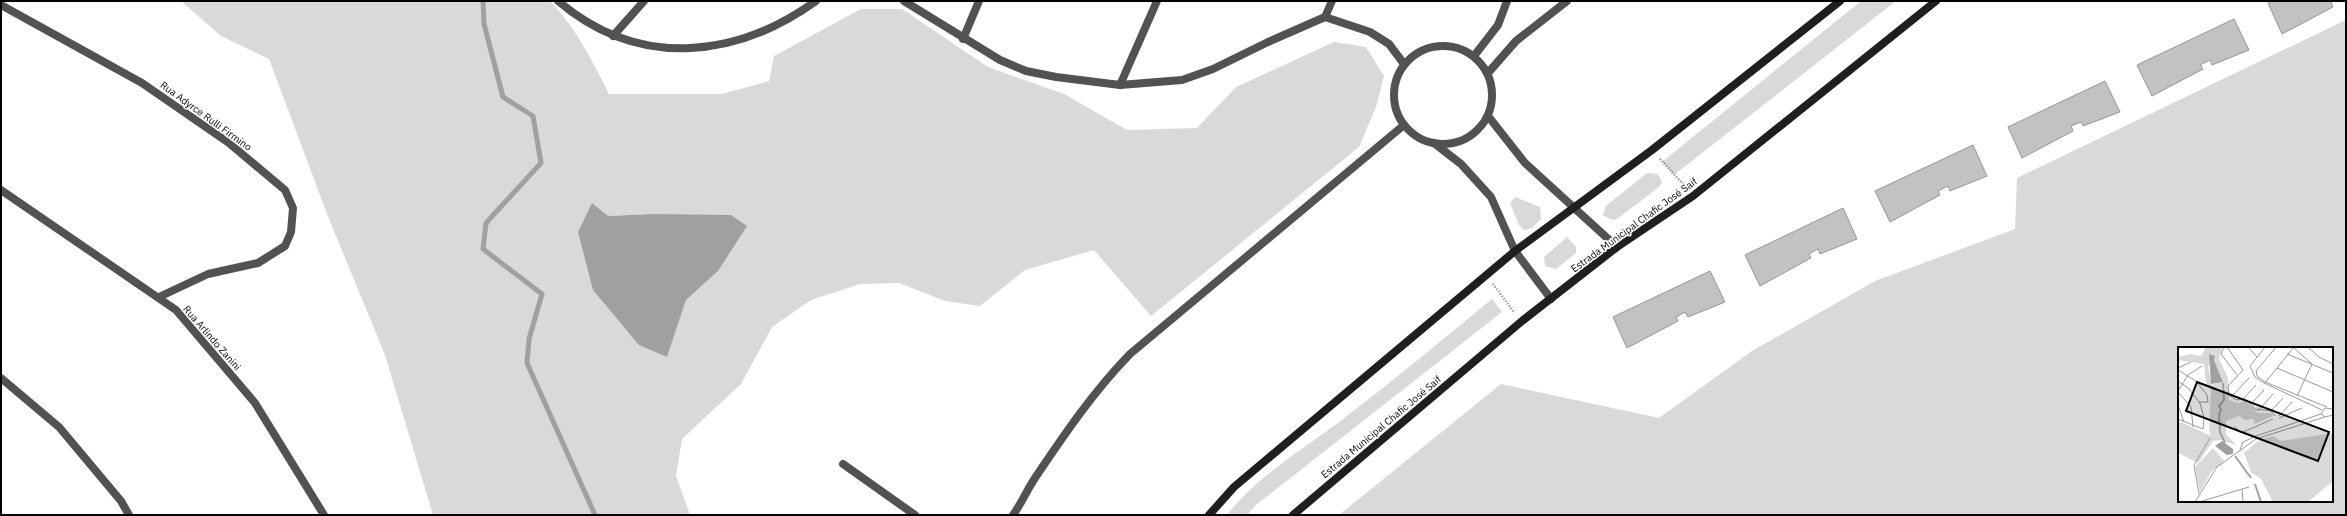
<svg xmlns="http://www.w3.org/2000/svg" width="2347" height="516" viewBox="0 0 2347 516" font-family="'IBM Plex Sans',sans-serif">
	<rect width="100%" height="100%" fill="#fff"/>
	<g fill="#d9d9d9" fill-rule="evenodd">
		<path d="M181,1H550C576,28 592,60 609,94H722L769,81L774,56L861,9H902L988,67L1064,94L1127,130L1197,128L1236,87L1334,42L1366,47L1384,76L1376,107L1359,147L1151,316L1094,250L1025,270L980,306L945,301L899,283L860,284L811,300L772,327L741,384L682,439L676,476L690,515H433L385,355L327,214L269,59L221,36ZM652,214L718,271L686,300L667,357L608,216Z"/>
		<path d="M1861,1H1896L1674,175L1662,162Z"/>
		<path d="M2346,20V515H1339L1501,384L1659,418L1752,351L1875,281L2015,229L2017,178ZM2179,348H2332V501H2179Z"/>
		<path d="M1647,173L1658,174L1662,182L1659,187L1617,219L1612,220L1603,215L1606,206Z"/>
		<path d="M1515,197L1540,207L1541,219L1532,228L1524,230L1519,225L1510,203Z"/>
		<path d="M1567,237L1576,247V253L1556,269L1545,266L1544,257Z"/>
		<path d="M1492,299L1502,312L1256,505L1247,515H1227C1257,476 1304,449 1343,419C1394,380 1443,339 1492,299Z"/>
	</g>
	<path fill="#a0a0a0" d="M592,203L608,216L652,214L731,215L747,226L718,271L686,300L667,357L639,345L593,290L578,232Z"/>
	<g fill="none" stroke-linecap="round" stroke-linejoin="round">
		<path stroke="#a0a0a0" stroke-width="5" d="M483,1L484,24L503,97L533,116L541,163L486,223L483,249L542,294L529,339L527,363L595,515"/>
	</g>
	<g fill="#c2c2c2" stroke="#969696">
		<path d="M2272,1H2334L2331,2L2333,7L2282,34L2268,3Z"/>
		<path d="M2234,19L2249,50L2212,65L2210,60L2200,65L2203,69L2152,96L2137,65Z"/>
		<path d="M2105,81L2120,112L2083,126L2081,122L2071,126L2073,131L2022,158L2008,127Z"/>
		<path d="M1973,145L1987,176L1950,191L1948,186L1938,191L1940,195L1890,222L1875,191Z"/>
		<path d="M1843,208L1857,239L1820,254L1818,249L1809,254L1811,258L1760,286L1745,255Z"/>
		<path d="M1710,271L1725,302L1688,317L1685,312L1676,317L1678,321L1627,348L1613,317Z"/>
	</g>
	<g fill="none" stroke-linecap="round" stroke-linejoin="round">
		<g stroke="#747474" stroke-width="2.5" stroke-dasharray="1 2" stroke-linecap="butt">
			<path d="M1660,159L1685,186"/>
			<path d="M1493,284L1514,312"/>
		</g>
		<g stroke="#525252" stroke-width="8">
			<path d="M558,1C638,69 735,59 816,1"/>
			<path d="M904,1L1000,60L1026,71L1056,77L1120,85L1182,80L1213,69L1268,42L1325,17L1370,32L1389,44L1404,64"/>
			<path d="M1,5L142,83L229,143L285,190L293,208L291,232L285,246L258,263L208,274L159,297"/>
			<path d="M1325,17L1332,1"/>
			<path d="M613,36L644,1"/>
			<path d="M963,39L979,1"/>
			<circle cx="1443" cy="95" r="49"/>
			<path d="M1474,56L1498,25L1507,1"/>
			<path d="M1488,73L1516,41L1567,1"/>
			<path d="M1120,85L1157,1"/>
			<path d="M1488,116L1525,163L1617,247"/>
			<path d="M1434,143L1461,164L1491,197L1515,251L1551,299"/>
			<path d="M1,190L176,310L255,403L324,515"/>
			<path d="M1,378L59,427L121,501L129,515"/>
			<path d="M843,464L915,515"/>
			<path d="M1013,515C1021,504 1027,490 1035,478C1064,435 1093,392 1130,354L1404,125"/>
		</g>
		<g stroke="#1f1f1f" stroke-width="8">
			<path d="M1209,515L1234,487L1515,251L1652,150L1840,1"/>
			<path d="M1293,515L1522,321L1617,247L1693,196L1936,1"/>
		</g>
	</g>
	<g text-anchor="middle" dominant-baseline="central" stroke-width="3" stroke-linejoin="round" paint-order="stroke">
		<g font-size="10" fill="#000" stroke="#fff">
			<text transform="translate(206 116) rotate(36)">Rua Adyrce Rulli Firmino</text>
			<text transform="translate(1634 225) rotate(-36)">Estrada Municipal Chafic José Saif</text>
			<text transform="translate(212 338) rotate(49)">Rua Arlindo Zanini</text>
			<text transform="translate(1381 427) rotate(-40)">Estrada Municipal Chafic José Saif</text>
		</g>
	</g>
	<g transform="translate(2178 347)">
		<rect width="155" height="155" fill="#fff"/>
		<path d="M28,0H44L41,12L50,31L51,53L60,56L67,54L80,66H93L95,69L77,77L75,72L67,73L61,69L48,74V87L58,98L43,93L35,94L20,116L0,106V76L3,75L33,89L31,82L33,44L28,36L26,17L0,13V10L12,7L23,9ZM37,9L36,13L45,34L34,38L30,20ZM155,86V134L130,155H95L83,132L73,125L66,106L80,94L95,89L103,94ZM35,101L46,114L34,124L22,145L17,120Z" fill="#d9d9d9" fill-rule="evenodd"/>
		<path d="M31,7L37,9L36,13L45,35L33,37ZM44,94L55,102V107L49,108L37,99Z" fill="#a0a0a0"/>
		<path fill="none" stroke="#a0a0a0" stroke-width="2" d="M45,36L46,53L41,59L43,63L41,67L42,85L47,96M57,109L73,131M77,137L83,155"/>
		<path fill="none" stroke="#999" stroke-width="1" d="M46,0L43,7L59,28M49,0L65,23L50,39L51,48L58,53L67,52L77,62L93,64L97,69M70,0L79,10M87,0L72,19L77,30L86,36L144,63M115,0L134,17M130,0L141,10L155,17M109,7L155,26M0,21L13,15M99,21L155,45M0,23L18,34L29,48L30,55H21M78,23L79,29L87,35L149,60M78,24L98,0M0,34L10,41L22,56L26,71L25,82L0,72M87,36L115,1M0,44L10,28L24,19M0,45L13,60L15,80M119,49L134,17M53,50L71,31M65,52L78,38M0,58L6,75M72,58L86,43M155,62L147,61L143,67L147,70L155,68M80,64L95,47M93,64L105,51M101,69L114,55M101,71L124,61M56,79L63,86L95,72M62,103L65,95L78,89L143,67M64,142L65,155M21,147L16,118L32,91M17,155L39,120L78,92L147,70M21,155L71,140"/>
		<path fill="#000" fill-opacity="0.15" stroke="#000" stroke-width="2" d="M19,35L151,85L140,114L8,64Z"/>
		<rect width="155" height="155" fill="none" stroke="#000" stroke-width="2"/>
	</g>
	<rect width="2347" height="516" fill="none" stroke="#000000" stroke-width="4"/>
</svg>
